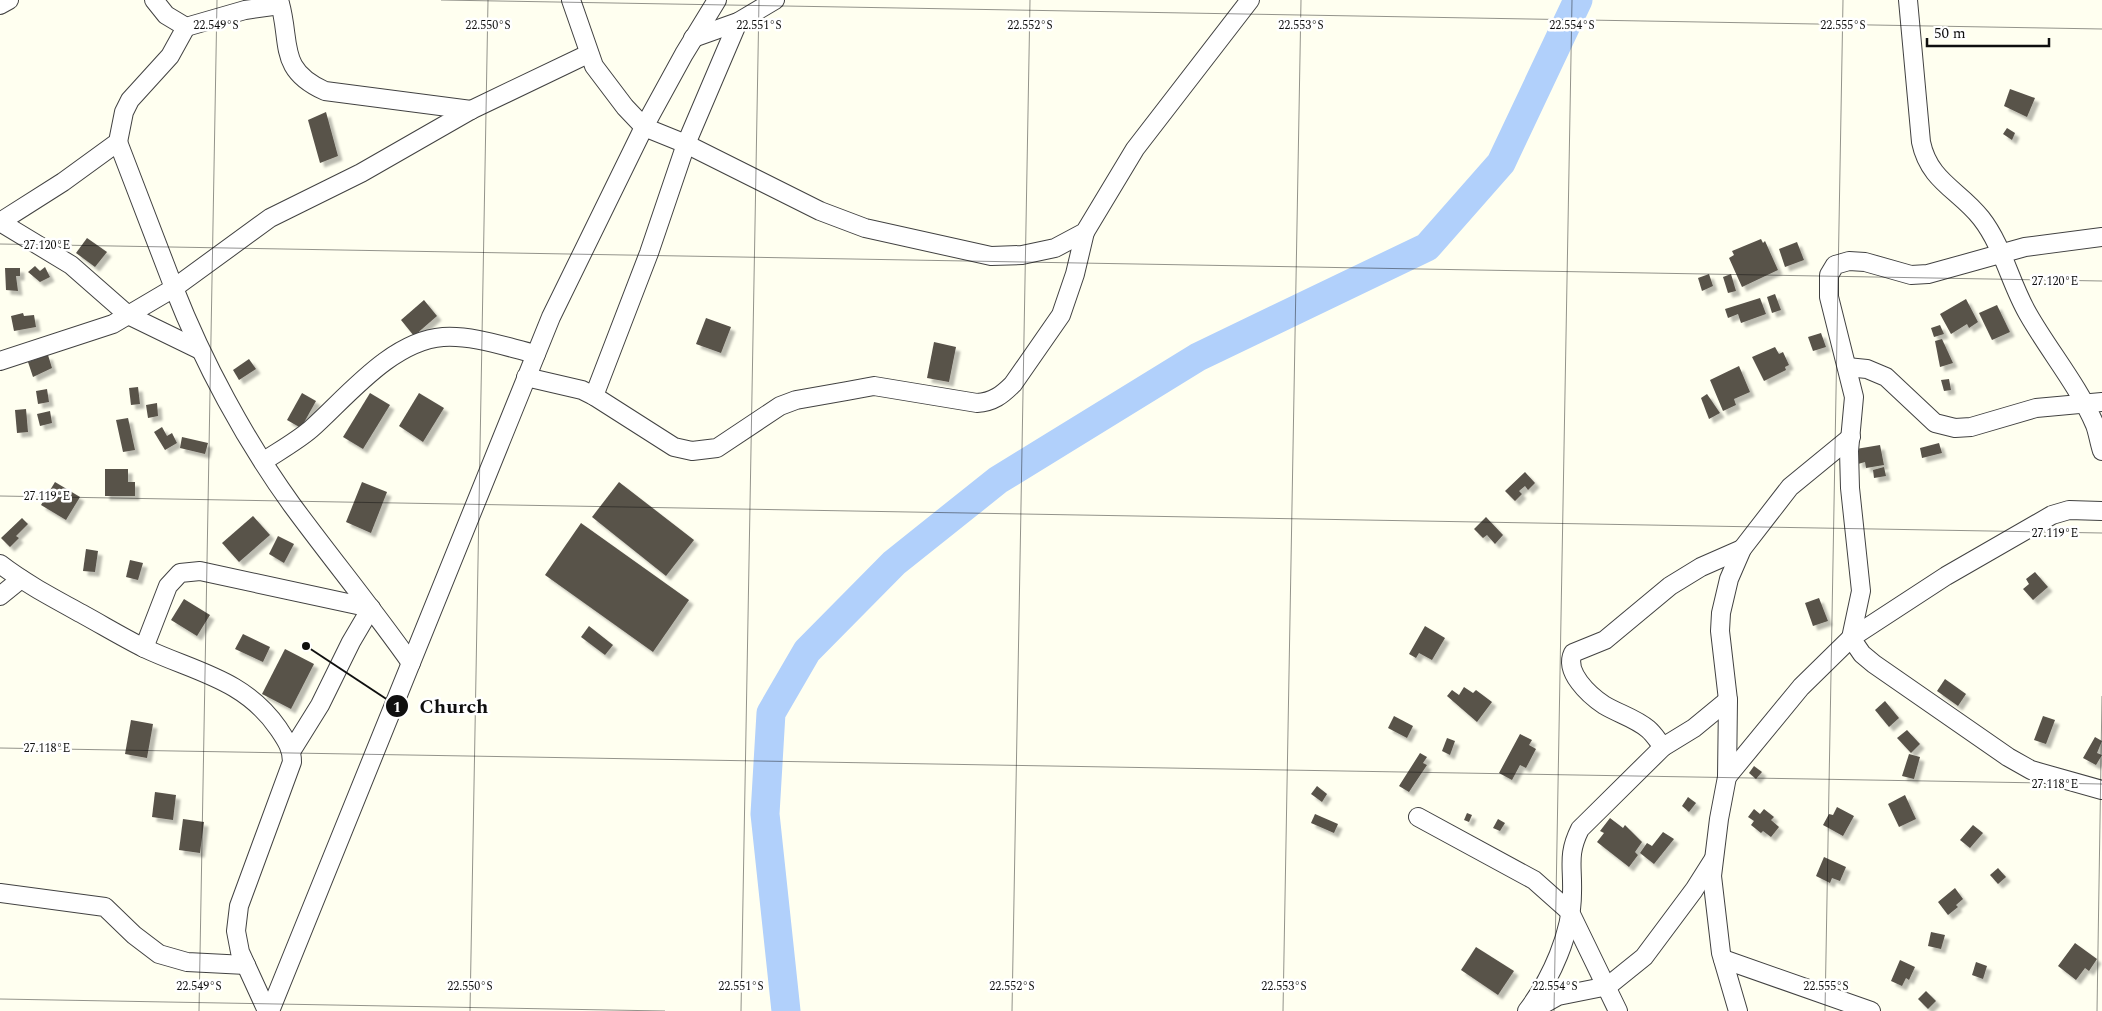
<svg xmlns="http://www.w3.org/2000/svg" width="2102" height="1011" viewBox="0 0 2102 1011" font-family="Spectral,serif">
	<defs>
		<filter id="shadow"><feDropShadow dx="4.5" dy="4.5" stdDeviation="1" flood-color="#0004"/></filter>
	</defs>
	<rect width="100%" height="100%" fill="#fffff0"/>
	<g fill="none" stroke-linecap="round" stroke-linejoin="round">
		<path stroke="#b1d0fb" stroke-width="29" d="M786,1011L765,814L771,713L807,651L894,563L998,480L1198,357L1427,247L1501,163L1578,0"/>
	</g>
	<g fill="#58524a" filter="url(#shadow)">
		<path d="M2010,89L2035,98L2027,117L2004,106Z"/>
		<path d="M326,112L338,156L320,163L308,120Z"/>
		<path d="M2007,128L2015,133L2012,140L2003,134Z"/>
		<path d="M87,238L107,252L95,267L76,253Z"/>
		<path d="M1761,239L1763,243L1765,241L1778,270L1742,287L1729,258L1734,255L1732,251Z"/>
		<path d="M1797,242L1804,260L1785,267L1779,249Z"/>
		<path d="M35,266L40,271L45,267L50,277L40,282L28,272Z"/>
		<path d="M5,268H20V276H16L18,291L6,290Z"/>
		<path d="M1709,274L1713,286L1702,291L1698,278Z"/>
		<path d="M1731,274L1736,291L1728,293L1723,277Z"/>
		<path d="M1775,294L1781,310L1772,313L1767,297Z"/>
		<path d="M1760,298L1766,314L1741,323L1738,314L1728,318L1725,309Z"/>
		<path d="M1966,299L1978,322L1969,328L1967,324L1951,334L1940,314Z"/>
		<path d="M424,300L437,316L414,336L401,320Z"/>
		<path d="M1997,305L2010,332L1992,340L1979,313Z"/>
		<path d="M23,313L24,316L34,315L36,327L14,331L11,316Z"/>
		<path d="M706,318L731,327L721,353L696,344Z"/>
		<path d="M1940,325L1944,334L1934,337L1931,328Z"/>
		<path d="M1821,333L1826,347L1813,351L1808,337Z"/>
		<path d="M1942,339L1953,363L1940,367L1935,341Z"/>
		<path d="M934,342L956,347L949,382L927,378Z"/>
		<path d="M1775,347L1779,354L1783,352L1789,365L1785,367L1786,370L1764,381L1752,357Z"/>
		<path d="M48,355L52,368L33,377L28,362Z"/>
		<path d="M249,359L256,369L239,380L233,370Z"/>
		<path d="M1739,366L1750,392L1734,399L1736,405L1723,411L1710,380Z"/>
		<path d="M1949,379L1951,390L1944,391L1941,380Z"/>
		<path d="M138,387L140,404L131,405L129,388Z"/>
		<path d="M47,389L49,402L38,404L36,391Z"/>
		<path d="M302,393L316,401L301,428L287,420Z"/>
		<path d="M370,393L390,405L363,449L343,437Z"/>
		<path d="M419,393L444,408L423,442L399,426Z"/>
		<path d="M1707,394L1720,413L1709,419L1701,398Z"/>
		<path d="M157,403L158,416L148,418L146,405Z"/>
		<path d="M26,409L28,432L17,433L15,410Z"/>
		<path d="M50,411L52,423L40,426L37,414Z"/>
		<path d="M128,418L135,450L123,452L116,420Z"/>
		<path d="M162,427L167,436L172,433L177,443L165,450L154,432Z"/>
		<path d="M182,437L208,443L205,454L180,448Z"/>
		<path d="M1939,443L1942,453L1922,458L1920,448Z"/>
		<path d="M1880,445L1884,465L1866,468L1865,462L1858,464L1856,449Z"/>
		<path d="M1884,467L1886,476L1874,478L1873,470Z"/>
		<path d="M105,469H128V482H135V496H105Z"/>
		<path d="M1525,472L1535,483L1528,490L1525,486L1519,491L1522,494L1515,501L1505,491Z"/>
		<path d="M55,482L80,497L66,520L41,505Z"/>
		<path d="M362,482L387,492L371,533L346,522Z"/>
		<path d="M619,482L694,540L666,576L592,517Z"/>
		<path d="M253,516L270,535L239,562L222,543Z"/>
		<path d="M1486,517L1503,535L1495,544L1487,535L1483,538L1474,529Z"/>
		<path d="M22,518L28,524L16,536L19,538L10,547L1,538Z"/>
		<path d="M581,523L689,600L653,652L545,575Z"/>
		<path d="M278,536L294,544L284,563L269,554Z"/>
		<path d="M86,549L98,551L95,572L83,571Z"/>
		<path d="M130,560L143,563L138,580L126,577Z"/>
		<path d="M2035,572L2048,587L2033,600L2023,589L2029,584L2026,579Z"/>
		<path d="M1819,598L1828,621L1813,626L1805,603Z"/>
		<path d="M184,599L210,615L197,636L171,620Z"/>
		<path d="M589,626L613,645L605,655L581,637Z"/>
		<path d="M1425,626L1445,638L1432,660L1419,653L1416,658L1409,654Z"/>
		<path d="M243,634L270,647L263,662L235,649Z"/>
		<path d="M285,649L314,664L291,709L262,694Z"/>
		<path d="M1945,679L1966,694L1958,706L1937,691Z"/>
		<path d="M1464,687L1473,693L1476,690L1492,702L1477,722L1447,696L1452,690L1459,695Z"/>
		<path d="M1885,701L1899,718L1889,727L1875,710Z"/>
		<path d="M1394,716L1413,726L1407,738L1388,728Z"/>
		<path d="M2043,716L2055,720L2046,744L2034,740Z"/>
		<path d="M131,720L153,724L147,758L125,754Z"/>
		<path d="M1907,730L1920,744L1911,753L1897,738Z"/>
		<path d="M1520,734L1532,740L1529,745L1536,749L1526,768L1520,765L1512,780L1499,773Z"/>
		<path d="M2095,737L2102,741L2097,753L2102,755L2096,765L2083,758Z"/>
		<path d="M1447,738L1455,741L1450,755L1442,751Z"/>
		<path d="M1420,753L1427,757L1423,763L1427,765L1409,792L1399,786Z"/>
		<path d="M1909,754L1920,757L1914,779L1902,776Z"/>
		<path d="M1754,766L1762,772L1756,779L1749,773Z"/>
		<path d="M1317,786L1327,794L1322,802L1311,794Z"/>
		<path d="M155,792L176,795L173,820L152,817Z"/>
		<path d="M1905,795L1916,819L1899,827L1888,804Z"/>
		<path d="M1688,797L1696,803L1689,812L1682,806Z"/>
		<path d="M1837,807L1854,816L1843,836L1823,825L1829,814L1833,815Z"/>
		<path d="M1754,809L1760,814L1764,809L1774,817L1771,820L1779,827L1771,837L1763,831L1761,833L1751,825L1754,821L1748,817Z"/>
		<path d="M1467,813L1472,815L1469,822L1464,820Z"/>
		<path d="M1315,814L1338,824L1334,833L1311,823Z"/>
		<path d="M1610,818L1623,828L1625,825L1642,842L1635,852L1638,855L1629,867L1597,842L1604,833L1600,831Z"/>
		<path d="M183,819L204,822L200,853L179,850Z"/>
		<path d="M1498,819L1505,823L1500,831L1493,828Z"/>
		<path d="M1973,825L1983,833L1970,848L1960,840Z"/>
		<path d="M1663,832L1674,839L1654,864L1640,853L1647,843L1652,846Z"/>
		<path d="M1824,857L1846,867L1840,881L1832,878L1830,883L1816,876Z"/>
		<path d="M1998,868L2006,877L1998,884L1990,875Z"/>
		<path d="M1955,888L1963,899L1956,905L1958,907L1948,915L1938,902Z"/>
		<path d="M1931,932L1945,935L1941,949L1928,946Z"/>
		<path d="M2075,943L2097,959L2089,971L2085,968L2076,980L2058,966Z"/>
		<path d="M1476,947L1514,971L1498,995L1461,970Z"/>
		<path d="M1900,960L1915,967L1909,980L1906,978L1902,986L1891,981Z"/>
		<path d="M1976,962L1987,966L1983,979L1972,975Z"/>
		<path d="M1926,991L1936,1001L1928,1009L1918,999Z"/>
	</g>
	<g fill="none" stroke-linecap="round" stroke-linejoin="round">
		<defs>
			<g id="minor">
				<path d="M154,0L166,15L186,27L245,10L280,5"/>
				<path d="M279,0C292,42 276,69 325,91L471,110"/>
				<path d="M571,0L594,66L625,107L644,127L686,144L820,211L865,228L991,256L1022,255L1055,248L1085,232L1135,149L1250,0"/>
				<path d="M1908,0L1921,142C1929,181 1959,190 1981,218C2003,246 2010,283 2028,314C2049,351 2078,385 2095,425C2098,433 2099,442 2102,451"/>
				<path d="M0,5L9,0"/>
				<path d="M693,38L738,22L775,0"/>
				<path d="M0,222L63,182L118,142L124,112L130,100L170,56L186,27"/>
				<path d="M0,222L71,265L128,315L200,350"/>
				<path d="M2102,237L2025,247L1928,274L1911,275L1865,262L1849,261L1835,265L1829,275V297L1854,397L1849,451L1850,488L1861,591L1851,638L1862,654L1874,664L2008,757L2031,770L2102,790"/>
				<path d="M0,361L113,324L174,288L118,142"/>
				<path d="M1847,367L1867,369L1886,377L1935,423L1955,428L1971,427L2036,408L2102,402"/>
				<path d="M526,377L582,390L594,396L674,447L692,451L717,448L780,406L796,400L847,391L874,386L977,403C993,402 1002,395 1013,384L1061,315L1075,274L1085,232"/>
				<path d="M594,396L649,253L686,144L738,22"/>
				<path d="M264,461C279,451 297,441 311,429C347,397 391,341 443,337C473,335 506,347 536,354"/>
				<path d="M0,564C26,584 55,599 84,615C104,626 124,638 144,648C195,672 244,679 278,728C286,740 292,748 292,762L239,906L236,931L240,952L267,1011"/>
				<path d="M0,596L21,579"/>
				<path d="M144,648L168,586L180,573L200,571L371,608L351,642L320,705L292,750"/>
				<path d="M411,663C373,609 331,558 292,505C245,440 203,362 174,288L270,218L361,173L471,110L588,54"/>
				<path d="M1663,747C1658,741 1654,734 1648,729C1635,718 1619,714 1604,705C1589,695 1564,672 1573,653L1605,640L1670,586L1701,567L1742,549"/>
				<path d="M1727,777L1801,687L1851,638L1946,576L2052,515L2069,510L2102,511"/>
				<path d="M1418,817L1534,880L1570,912L1618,1011"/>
				<path d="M0,893L105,907L134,935L159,954L187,962L246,965"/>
				<path d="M1723,959L1871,1011"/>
				<path d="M270,1011L551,317L644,127L684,54L717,0"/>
				<path d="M1527,1011C1551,979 1572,933 1572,893C1573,866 1567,855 1580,829L1663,747L1694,728L1728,700"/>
				<path d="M1531,1011L1558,996L1608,986L1644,957L1694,890L1713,860"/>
				<path d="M1738,1011L1721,953L1712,876L1719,819L1727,777L1728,700L1720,631L1721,613L1729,579L1742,549L1790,487L1851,437"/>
			</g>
		</defs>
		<use href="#minor" stroke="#424242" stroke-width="20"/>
		<use href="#minor" stroke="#fff" stroke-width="18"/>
	</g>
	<path fill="none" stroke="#0f0f0f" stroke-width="1" stroke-opacity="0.45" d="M441,0L2102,29M0,244L2102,281M0,496L2102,533M0,748L2102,784M0,999L665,1011M199,1011L217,0M470,1011L488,0M741,1011L759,0M1012,1011L1030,0M1283,1011L1301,0M1554,1011L1572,0M1825,1011L1843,0M2097,1011L2102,696"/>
	<g font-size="12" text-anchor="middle" fill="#0f0f0f" stroke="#fff" stroke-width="5" stroke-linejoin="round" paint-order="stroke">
		<text x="216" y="29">22.549°S</text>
		<text x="488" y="29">22.550°S</text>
		<text x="759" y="29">22.551°S</text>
		<text x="1030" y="29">22.552°S</text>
		<text x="1301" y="29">22.553°S</text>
		<text x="1572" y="29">22.554°S</text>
		<text x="1843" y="29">22.555°S</text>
		<text x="47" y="249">27.120°E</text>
		<text x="2055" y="285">27.120°E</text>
		<text x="47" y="500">27.119°E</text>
		<text x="2055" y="537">27.119°E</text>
		<text x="47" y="752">27.118°E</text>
		<text x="2055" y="788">27.118°E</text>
		<text x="199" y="990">22.549°S</text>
		<text x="470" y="990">22.550°S</text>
		<text x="741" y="990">22.551°S</text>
		<text x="1012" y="990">22.552°S</text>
		<text x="1284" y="990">22.553°S</text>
		<text x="1555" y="990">22.554°S</text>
		<text x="1826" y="990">22.555°S</text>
	</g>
	<path fill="none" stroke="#0f0f0f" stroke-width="2" d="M306 646L397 706"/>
	<g fill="#0f0f0f" stroke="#fff" stroke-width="2">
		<circle cx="306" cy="646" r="5"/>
		<circle cx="397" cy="706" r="12"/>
	</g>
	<g font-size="15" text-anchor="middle" font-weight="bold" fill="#fff">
		<text x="397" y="712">1</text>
	</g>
	<g font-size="20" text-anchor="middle" font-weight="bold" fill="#0f0f0f" stroke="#fff" stroke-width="5" stroke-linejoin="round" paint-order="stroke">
		<text x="454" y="713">Church</text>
	</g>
	<path d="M1927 38v8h122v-8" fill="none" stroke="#0f0f0f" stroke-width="2.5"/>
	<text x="1934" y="38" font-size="15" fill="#0f0f0f" stroke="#ffffff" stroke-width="4" paint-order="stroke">50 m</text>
</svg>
